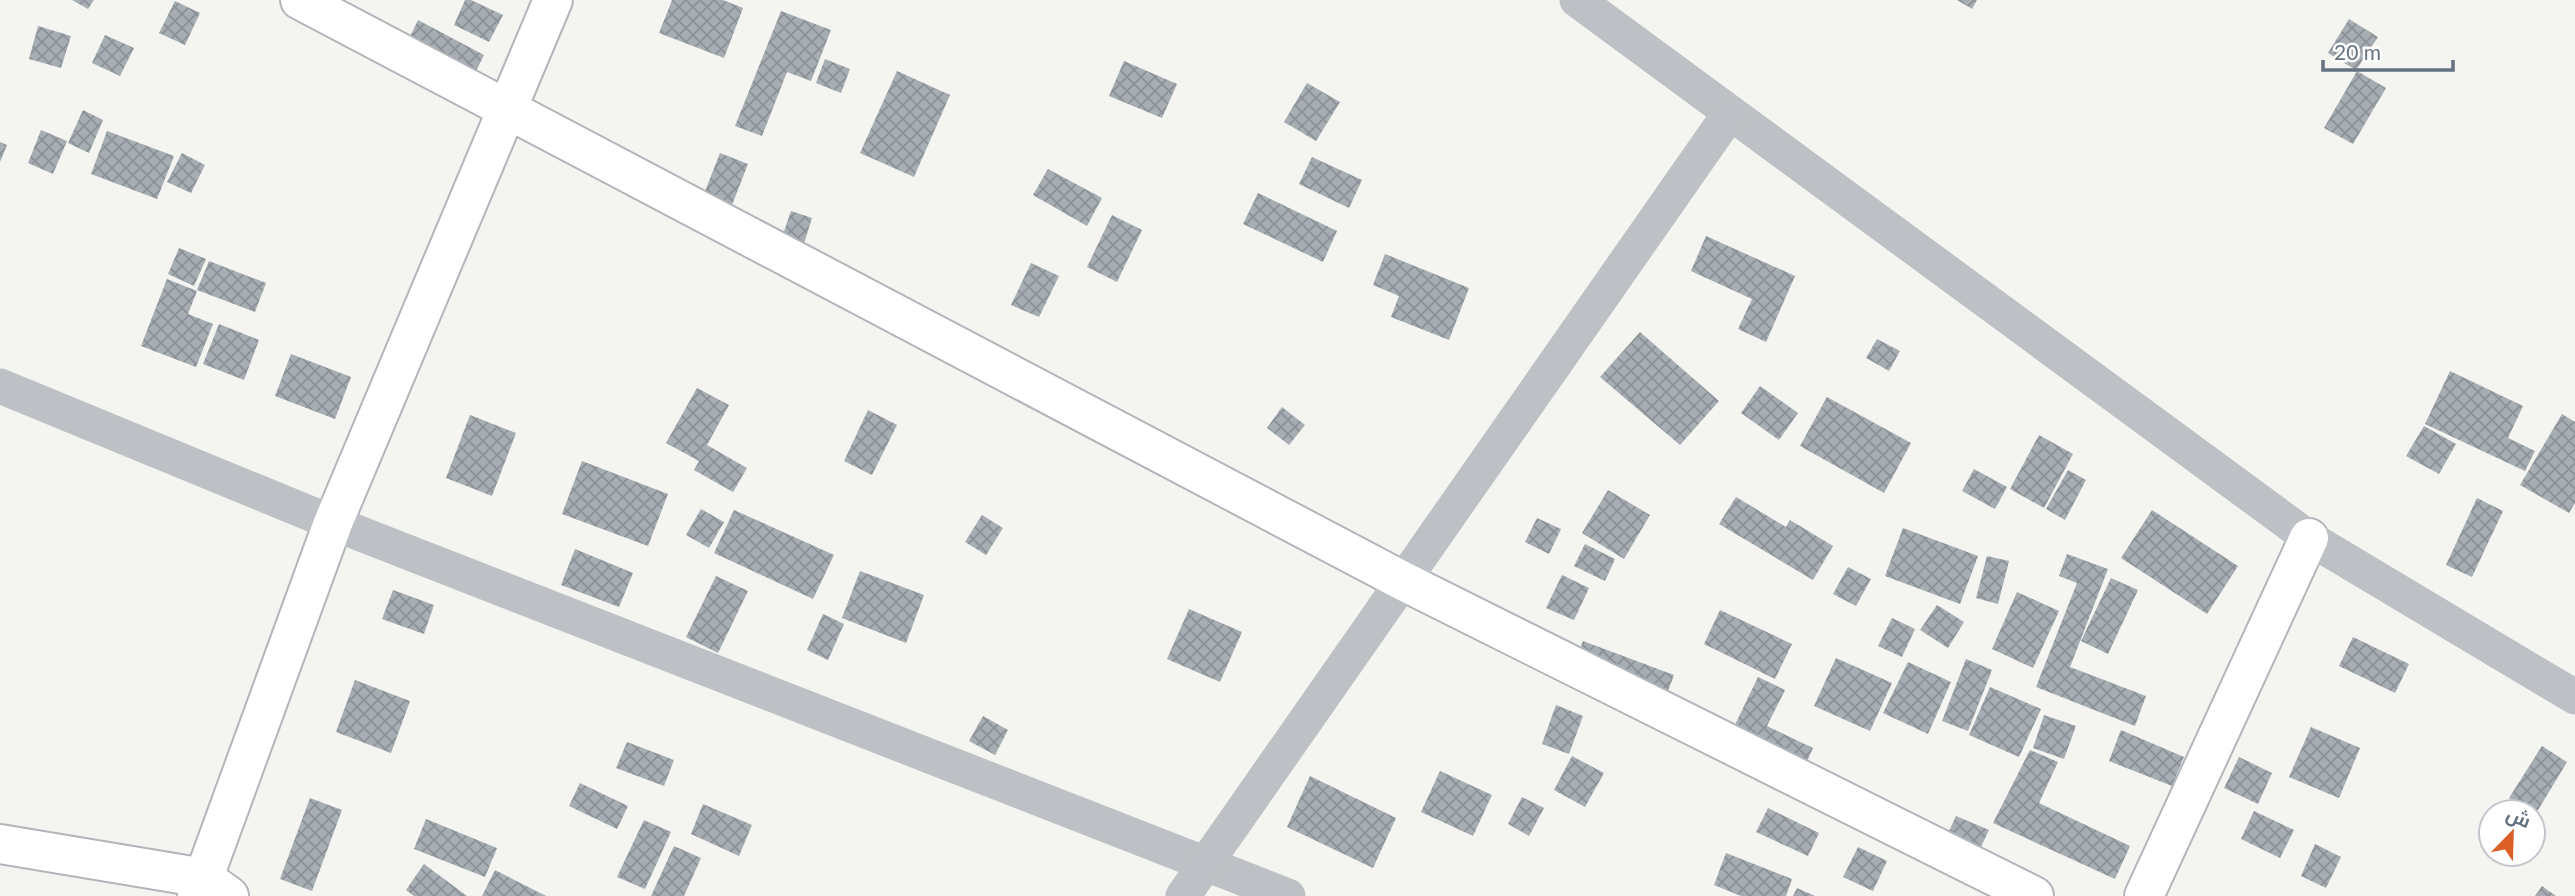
<svg xmlns="http://www.w3.org/2000/svg" width="2575" height="896" viewBox="0 0 2575 896" font-family="Lato,Cairo,sans-serif">
	<defs>
		<pattern id="building-cross-hatch" width="8" height="8" patternUnits="userSpaceOnUse" patternTransform="scale(1.75)"><rect width="8" height="8" fill="#a6adb3"/><path d="M0 0l8 8M0 8l8-8" fill="none" stroke="#8b9197"/></pattern>
	</defs>
	<rect width="100%" height="100%" fill="#f4f4f0"/>
	<g fill="url(#building-cross-hatch)">
		<path d="M72,0H94L88,9Z"/>
		<path d="M465,0H471L503,15L489,42L454,25Z"/>
		<path d="M672,0H723L743,8L724,58L659,33Z"/>
		<path d="M1957,0H1977L1972,9Z"/>
		<path d="M175,1L200,13L185,45L159,33Z"/>
		<path d="M781,11L831,30L811,81L787,72L762,136L735,126Z"/>
		<path d="M2349,19L2378,37L2356,70L2328,53Z"/>
		<path d="M418,20L484,55L469,85L403,51Z"/>
		<path d="M38,26L71,36L61,68L29,59Z"/>
		<path d="M105,35L134,48L120,76L92,63Z"/>
		<path d="M825,59L850,69L841,93L816,83Z"/>
		<path d="M1124,61L1177,84L1162,118L1109,96Z"/>
		<path d="M897,71L950,95L914,177L860,153Z"/>
		<path d="M2357,71L2386,88L2353,144L2324,128Z"/>
		<path d="M1307,83L1340,102L1316,141L1284,122Z"/>
		<path d="M83,110L103,120L89,153L68,143Z"/>
		<path d="M41,130L67,141L53,174L28,163Z"/>
		<path d="M107,131L174,156L157,199L91,174Z"/>
		<path d="M0,142L7,145L0,162Z"/>
		<path d="M182,153L205,165L191,193L167,182Z"/>
		<path d="M720,153L748,164L730,210L702,199Z"/>
		<path d="M1312,157L1362,180L1349,208L1299,184Z"/>
		<path d="M1048,169L1102,198L1087,226L1033,195Z"/>
		<path d="M1258,193L1337,231L1323,262L1243,224Z"/>
		<path d="M791,211L812,218L802,250L780,243Z"/>
		<path d="M1112,215L1142,230L1117,282L1087,267Z"/>
		<path d="M1706,236L1795,276L1766,342L1738,329L1752,299L1691,271Z"/>
		<path d="M179,248L206,259L194,286L168,274Z"/>
		<path d="M1385,254L1469,288L1449,340L1391,317L1399,296L1373,285Z"/>
		<path d="M209,261L266,283L255,312L197,290Z"/>
		<path d="M1031,263L1059,276L1039,317L1011,305Z"/>
		<path d="M167,279L197,291L188,314L213,324L196,367L141,346Z"/>
		<path d="M219,324L259,340L244,380L203,364Z"/>
		<path d="M1640,332L1719,401L1680,445L1600,377Z"/>
		<path d="M1877,339L1900,351L1889,371L1866,358Z"/>
		<path d="M291,354L351,377L335,419L275,396Z"/>
		<path d="M2450,371L2523,406L2508,438L2535,451L2525,471L2425,424Z"/>
		<path d="M1760,386L1798,413L1779,440L1741,413Z"/>
		<path d="M697,388L729,405L707,445L747,468L733,492L694,470L699,461L666,443Z"/>
		<path d="M1827,397L1911,443L1884,493L1800,446Z"/>
		<path d="M1282,407L1305,425L1289,445L1267,428Z"/>
		<path d="M868,410L897,425L872,475L844,461Z"/>
		<path d="M2562,414L2575,422V503L2569,513L2520,485Z"/>
		<path d="M470,415L516,433L492,496L446,478Z"/>
		<path d="M2424,426L2456,444L2439,474L2406,456Z"/>
		<path d="M2039,435L2073,454L2044,508L2010,489Z"/>
		<path d="M582,461L668,494L648,546L562,514Z"/>
		<path d="M1974,469L2007,487L1995,509L1962,491Z"/>
		<path d="M2068,470L2086,480L2065,520L2046,509Z"/>
		<path d="M1608,490L1650,515L1624,559L1582,533Z"/>
		<path d="M1736,497L1786,527L1790,520L1833,546L1813,580L1719,524Z"/>
		<path d="M2477,498L2503,511L2472,577L2446,565Z"/>
		<path d="M701,509L724,522L709,548L686,535Z"/>
		<path d="M734,510L834,555L813,599L714,553Z"/>
		<path d="M2152,510L2238,566L2207,614L2121,558Z"/>
		<path d="M982,515L1003,528L986,555L965,542Z"/>
		<path d="M1537,518L1561,529L1549,554L1525,542Z"/>
		<path d="M1903,528L1978,556L1960,604L1885,576Z"/>
		<path d="M1585,544L1615,559L1605,581L1574,566Z"/>
		<path d="M575,549L633,573L619,607L561,585Z"/>
		<path d="M2067,554L2108,569L2070,667L2146,696L2135,726L2036,687L2077,583L2059,576Z"/>
		<path d="M1987,556L2009,561L1998,604L1976,598Z"/>
		<path d="M1848,567L1871,579L1856,606L1833,594Z"/>
		<path d="M860,571L924,595L906,643L842,618Z"/>
		<path d="M1562,575L1589,588L1574,620L1546,608Z"/>
		<path d="M716,576L748,591L718,653L686,637Z"/>
		<path d="M2111,578L2138,590L2108,654L2081,641Z"/>
		<path d="M393,590L434,605L424,634L382,619Z"/>
		<path d="M2017,592L2059,611L2033,668L1992,649Z"/>
		<path d="M1937,605L1964,622L1948,648L1920,630Z"/>
		<path d="M1189,609L1242,632L1220,682L1167,659Z"/>
		<path d="M1720,610L1792,644L1775,679L1704,644Z"/>
		<path d="M823,614L844,624L828,660L807,650Z"/>
		<path d="M1892,618L1915,629L1902,657L1878,646Z"/>
		<path d="M2353,637L2409,664L2395,693L2339,666Z"/>
		<path d="M1583,641L1674,675L1660,712L1569,679Z"/>
		<path d="M1836,658L1892,683L1870,731L1814,706Z"/>
		<path d="M1966,659L1992,670L1968,731L1942,721Z"/>
		<path d="M1908,662L1951,682L1928,734L1883,713Z"/>
		<path d="M1758,677L1785,690L1767,726L1813,748L1804,768L1731,733Z"/>
		<path d="M355,680L410,701L391,753L336,732Z"/>
		<path d="M1990,687L2041,709L2019,757L1969,735Z"/>
		<path d="M1556,705L1583,716L1569,754L1542,744Z"/>
		<path d="M2044,715L2076,726L2064,759L2033,748Z"/>
		<path d="M983,716L1008,730L995,755L969,741Z"/>
		<path d="M2311,727L2360,748L2339,798L2289,777Z"/>
		<path d="M2121,730L2184,757L2172,786L2109,761Z"/>
		<path d="M627,742L674,760L664,786L616,768Z"/>
		<path d="M2542,746L2567,762L2535,815L2509,798Z"/>
		<path d="M2030,750L2058,762L2039,803L2130,846L2115,879L1993,823Z"/>
		<path d="M1572,756L1604,773L1585,807L1554,790Z"/>
		<path d="M2239,757L2272,773L2258,804L2224,788Z"/>
		<path d="M1440,771L1492,795L1473,836L1421,812Z"/>
		<path d="M1310,776L1396,818L1373,868L1287,827Z"/>
		<path d="M580,783L628,806L617,829L569,806Z"/>
		<path d="M1522,797L1544,808L1529,836L1508,824Z"/>
		<path d="M310,798L342,810L312,891L280,879Z"/>
		<path d="M703,804L752,825L739,856L691,834Z"/>
		<path d="M1768,808L1819,833L1808,856L1756,832Z"/>
		<path d="M2254,811L2294,830L2280,858L2241,839Z"/>
		<path d="M1956,816L1989,830L1971,868L1939,853Z"/>
		<path d="M426,819L497,848L485,877L414,849Z"/>
		<path d="M644,820L671,832L645,889L617,877Z"/>
		<path d="M2315,844L2341,857L2326,888L2301,876Z"/>
		<path d="M674,846L701,858L684,896H651Z"/>
		<path d="M1858,847L1887,861L1873,891L1843,877Z"/>
		<path d="M1726,853L1792,879L1786,896H1741L1714,885Z"/>
		<path d="M424,864L467,896H414L406,890Z"/>
		<path d="M495,870L546,896H482Z"/>
		<path d="M2542,886L2556,896H2535Z"/>
		<path d="M1797,888L1815,896H1793Z"/>
	</g>
	<g fill="none" stroke-linecap="round" stroke-linejoin="round">
		<defs>
			<g id="secondary">
				<path d="M300,0L1403,581L2034,896"/>
				<path d="M0,844L204,878L229,896"/>
				<path d="M197,896L333,523L553,0"/>
				<path d="M2144,896L2309,538"/>
			</g>
		</defs>
		<use href="#secondary" stroke="#b2b6bb" stroke-width="42"/>
		<g stroke="#bdc0c4" stroke-width="35">
			<path d="M1577,0L2309,538L2575,697"/>
			<path d="M0,386L333,523L1288,896"/>
			<path d="M1183,896L1730,113"/>
		</g>
		<use href="#secondary" stroke="#fff" stroke-width="38"/>
	</g>
	<g transform="translate(2512 833) rotate(23)"><circle r="33" fill="#ffffff" stroke="#c1c7cd" stroke-width="2"/>
	<path d="M0-5L12 26L0 18L-12 26Z" fill="#dd5f28"/>
	<text y="-10" font-size="19" font-weight="bold" text-anchor="middle" fill="#647281">ش</text>
	</g>
	<path d="M2323 60v10h130v-10" fill="none" stroke="#647281" stroke-width="3.5"/>
	<text x="2334" y="60" font-size="21" fill="#647281" stroke="#ffffff" stroke-width="5" paint-order="stroke">20 m</text>
</svg>
